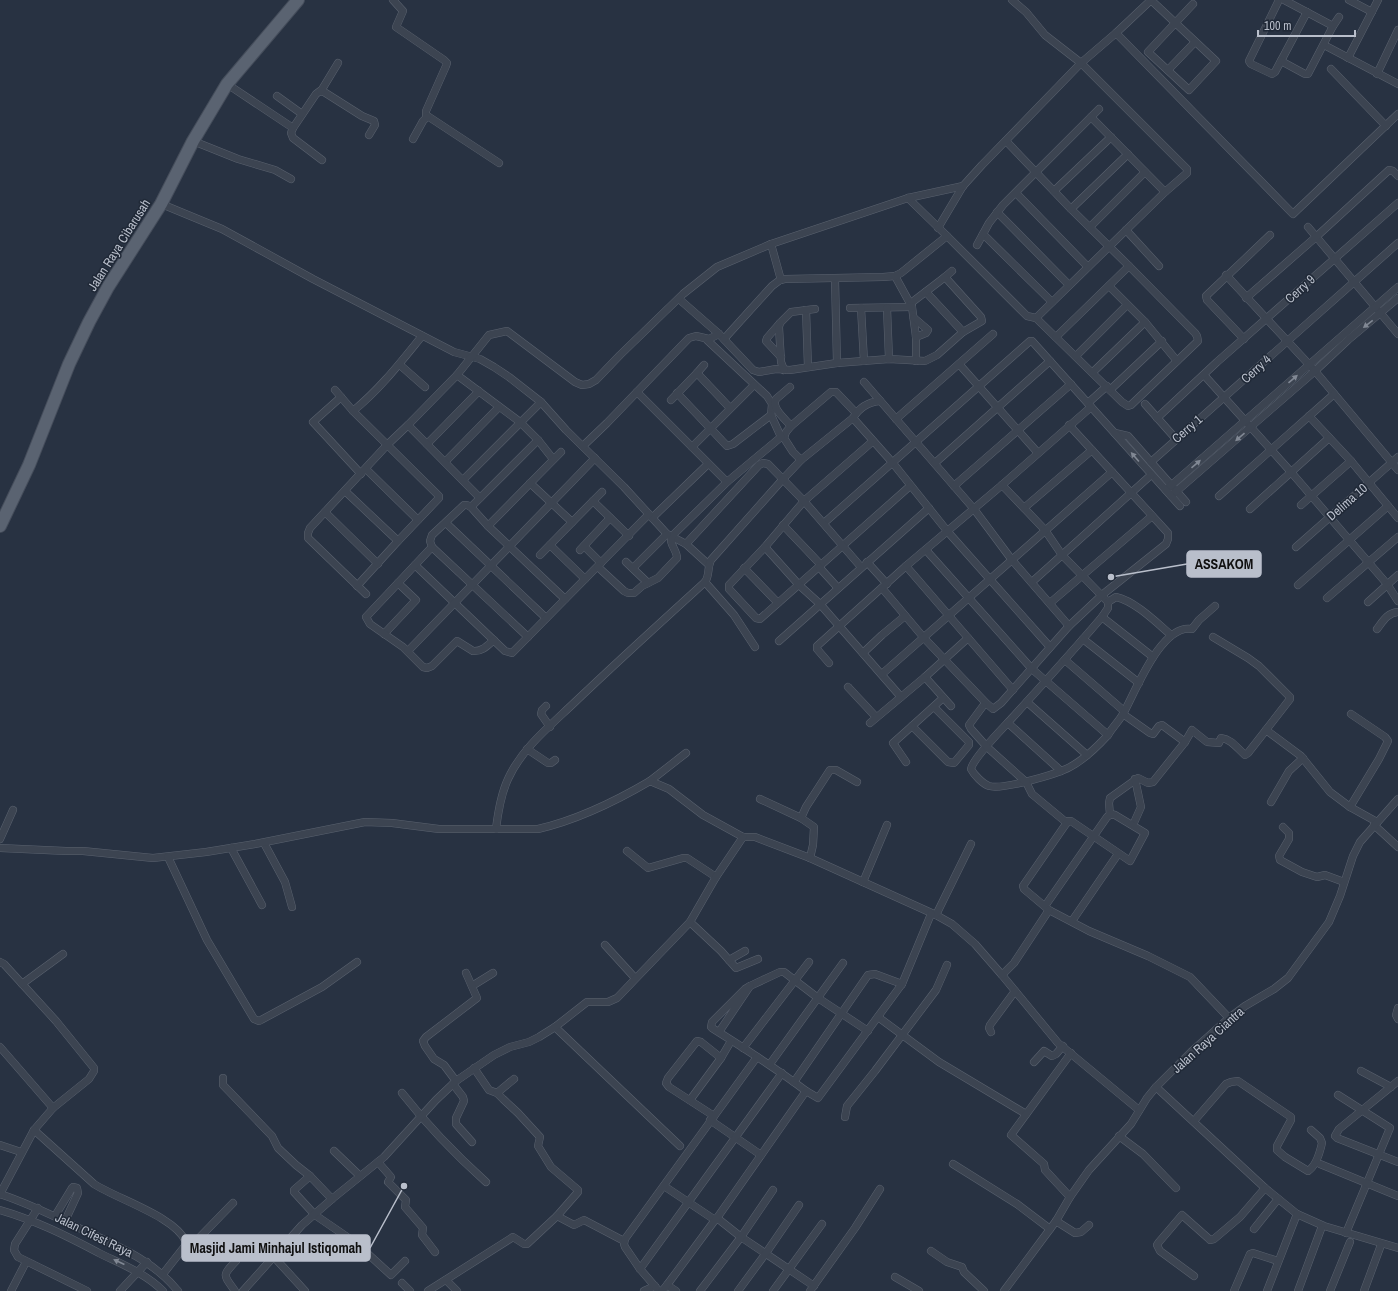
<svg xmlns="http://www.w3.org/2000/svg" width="1398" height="1291" viewBox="0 0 1398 1291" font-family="'Archivo Narrow',sans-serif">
	<rect width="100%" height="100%" fill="#283242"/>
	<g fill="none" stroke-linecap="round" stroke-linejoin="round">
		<defs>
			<g id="street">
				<path d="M393,0L403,11L396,27L444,60L447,63L446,66L426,111V115L499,163"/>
				<path d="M1151,0L1216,61L1189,90L1148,52L1193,4"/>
				<path d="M1279,0L1249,61L1251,64L1270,73L1272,74L1275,72L1307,12"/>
				<path d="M1349,0L1372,12"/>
				<path d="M1333,26L1339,17"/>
				<path d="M1116,33L1293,214L1398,114"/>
				<path d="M1324,45L1398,84"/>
				<path d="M1348,58L1378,0"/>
				<path d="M1281,61L1305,74H1308L1333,26L1284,0"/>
				<path d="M1331,69L1386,126"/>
				<path d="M1168,70L1195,42"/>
				<path d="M1377,74L1398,30"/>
				<path d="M227,84L293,128L316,94L320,91L324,92L362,116L374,121L375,125L369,135"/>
				<path d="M321,91L338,63"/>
				<path d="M277,96L302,114"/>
				<path d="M1091,117L1165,192"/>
				<path d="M293,128L291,133L293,138L322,160"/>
				<path d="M413,139L423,121L427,117"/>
				<path d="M193,141L238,159L275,170L291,179"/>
				<path d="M1006,141L1071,209L1129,266L1195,333L1197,336L1198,341L1131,405L1128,406L1122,402L1036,318"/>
				<path d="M1054,191L1111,137"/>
				<path d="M1016,193L1088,267"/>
				<path d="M908,198L947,236L1027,316L1036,318L1165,192L1187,173V169L1081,63L1045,35L1026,12L1012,0"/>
				<path d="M159,203L222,229L313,279L454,352L480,359L494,367L509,377L541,402L566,430L624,487L667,534L686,544"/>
				<path d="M1071,209L1128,154"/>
				<path d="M997,212L1069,285"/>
				<path d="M1090,227L1145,172"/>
				<path d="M1308,227L1398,334"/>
				<path d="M938,228L963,186L982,165L1081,63L1116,33L1151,0"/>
				<path d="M1126,230L1159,266"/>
				<path d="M983,234L1052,302"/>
				<path d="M771,244L781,280"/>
				<path d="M977,245L989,223L1003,205L1099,109"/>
				<path d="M1226,275L1315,371L1398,470"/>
				<path d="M895,276L912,307L916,337V361"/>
				<path d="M945,277L952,271"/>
				<path d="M835,279L837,363"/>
				<path d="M1109,286L1145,322L1177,361"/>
				<path d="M926,292L963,332"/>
				<path d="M1246,298L1316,237L1389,170L1393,171L1398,176"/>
				<path d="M679,299L719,334L753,370L759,372L776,369L790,370L837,363L889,359L925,361L937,355L963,332L982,321L981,317L945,277L911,303"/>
				<path d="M850,308L912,307"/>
				<path d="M861,308L864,361"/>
				<path d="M887,308L889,359"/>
				<path d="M806,310L808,367"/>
				<path d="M914,318L928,330L926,333L916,337"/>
				<path d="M780,323L767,338L766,341L781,357"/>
				<path d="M1056,337L1129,266"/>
				<path d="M724,339L772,286L780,280L785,279L883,277L895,276L901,273L947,236"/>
				<path d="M1244,339L1207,300L1206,296L1270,235"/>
				<path d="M707,340L767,396L772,404L771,415"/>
				<path d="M1076,356L1127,305"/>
				<path d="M959,364L1038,453"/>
				<path d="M400,365L425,387"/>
				<path d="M784,370L781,362L779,327L780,323L791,312L815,309"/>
				<path d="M1093,372L1145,322"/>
				<path d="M697,373L704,365"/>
				<path d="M457,375L520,422L538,440L553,459"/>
				<path d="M1204,375L1291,472L1387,584L1398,601"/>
				<path d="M864,382L954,486L974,509L1012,560L1069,626"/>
				<path d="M790,387L776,399C771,408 785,419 791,426L786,432L784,438L793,452L801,460"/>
				<path d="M335,390L353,411L439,496V498L398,541"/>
				<path d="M1110,390L1162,341"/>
				<path d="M637,392L727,482"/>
				<path d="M341,397L313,422L361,474"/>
				<path d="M671,400L697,373L730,408"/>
				<path d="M1088,403L1107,386"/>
				<path d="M1145,404L1176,439"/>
				<path d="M353,411C380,389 400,363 422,336"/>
				<path d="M1309,416L1351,461L1398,518"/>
				<path d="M853,418L892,462L948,532L1050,647"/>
				<path d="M1157,418L1217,362L1398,203"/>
				<path d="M896,419L993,334"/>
				<path d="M791,426L831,392H836L856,413"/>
				<path d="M1115,433L1128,436L1186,502"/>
				<path d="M873,441L804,501L765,547L729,585V589L756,618L760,619L910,486"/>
				<path d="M427,444L479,391"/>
				<path d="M583,446L607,423L689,338L696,336L709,339L719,334"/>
				<path d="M692,447L754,385"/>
				<path d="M445,462L499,407"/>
				<path d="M1151,462L1398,243"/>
				<path d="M935,463L1050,361"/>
				<path d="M366,469L418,520"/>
				<path d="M463,480L541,402"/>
				<path d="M530,483L572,522"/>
				<path d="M954,486L1071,384"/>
				<path d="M1166,490L1398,287"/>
				<path d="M345,491L398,541L357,586"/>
				<path d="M1171,496L1315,371L1348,340L1398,298"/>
				<path d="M1219,496L1334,394"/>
				<path d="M480,498L408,425L457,375L489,335L507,331L575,382L582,385L589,384L596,380L620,355L683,294L717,267L771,244L908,198L963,186"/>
				<path d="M593,501L602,492"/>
				<path d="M1301,505L1351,461"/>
				<path d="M471,507L538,440"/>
				<path d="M1024,508L1092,450"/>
				<path d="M1250,509L1329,438"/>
				<path d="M325,512L378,564"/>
				<path d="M652,518L708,464"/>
				<path d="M446,523L546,618"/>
				<path d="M824,523L1030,341H1032L1180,506"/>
				<path d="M783,525L821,565"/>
				<path d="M488,526L561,452"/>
				<path d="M550,545L585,579"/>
				<path d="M584,546L601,563"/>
				<path d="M432,547L528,637"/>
				<path d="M765,547L799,585L820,604L901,697"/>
				<path d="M1296,547L1398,457"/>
				<path d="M580,550L610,518"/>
				<path d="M926,550L1032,669L1108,735C1097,747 1085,759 1070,767C1057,774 1003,790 989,786C983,784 974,775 971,769C973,758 1004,727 1013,717C1043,684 1073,651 1102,617L1108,608V602L1062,555L1045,530L1002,485"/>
				<path d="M540,555L593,501L629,536"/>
				<path d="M626,562L648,583"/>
				<path d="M867,562L887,584"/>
				<path d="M415,565L505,651L512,653L649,514"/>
				<path d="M709,565L686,544L759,465L763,463L768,464L804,501L861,567"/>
				<path d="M906,566L1013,690"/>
				<path d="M598,567L624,591L628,593H634L642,586L658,578L677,558C677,550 668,543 672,536L727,482L781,437L771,415L733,444L727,446L677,393"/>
				<path d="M819,567L838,588"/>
				<path d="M633,568L667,534"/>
				<path d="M744,568L778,603"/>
				<path d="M705,582L734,615L755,647"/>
				<path d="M1032,582L1151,475"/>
				<path d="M1298,585L1388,506"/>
				<path d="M882,588L924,638L986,703L993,709L1001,703L1069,626L1102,595L1166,544L1168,539V533L1069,425"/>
				<path d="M366,594L308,538V533L310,528L387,445L408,425"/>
				<path d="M1327,598L1398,537"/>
				<path d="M1108,602L1116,597C1135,601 1157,623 1171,635"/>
				<path d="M1368,602L1398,575"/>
				<path d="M1050,603L1152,516"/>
				<path d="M1102,617L1153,657"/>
				<path d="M1377,629C1383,621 1387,613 1398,612"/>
				<path d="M384,634L416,600L398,583"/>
				<path d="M1213,637L1248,658L1259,666L1290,697V699L1266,730"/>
				<path d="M1083,639L1139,683"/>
				<path d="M494,640C488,645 482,652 473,651L457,641L432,666L427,668L423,667L403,647L370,624L366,617L432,547L430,541L432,535L464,505H467L471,507L488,526L565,599"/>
				<path d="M779,641L929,508"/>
				<path d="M408,651L595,458"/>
				<path d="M863,653L882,635L905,616"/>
				<path d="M1065,660L1124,711"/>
				<path d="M829,663L817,649V646L906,566L1002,485L1091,407"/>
				<path d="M882,674L1112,472"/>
				<path d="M925,677L951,706"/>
				<path d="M848,687L876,717"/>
				<path d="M1027,702L1087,755"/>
				<path d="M546,706L542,710L541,714L550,727"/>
				<path d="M983,706L969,725L971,729L987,747L1026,782L1032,794L1067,823"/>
				<path d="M934,707L969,742V745L954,763L948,762L912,726L943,698"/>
				<path d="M1123,714L1150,733L1153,734L1159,726L1162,725L1185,742"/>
				<path d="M870,723L925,677L968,638"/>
				<path d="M1008,723L1061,771"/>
				<path d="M1108,735C1112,728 1119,721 1123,714C1135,693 1161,623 1192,629L1199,620L1215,606"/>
				<path d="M527,749L548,763H551L555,760"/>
				<path d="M906,762L893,743L912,726"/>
				<path d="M650,781L686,753"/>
				<path d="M760,799L801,818L814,827L813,845L810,858"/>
				<path d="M1271,802L1289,771L1303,758"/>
				<path d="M1350,807L1379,759L1388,741L1385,737L1351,714"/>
				<path d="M1110,815L1109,803L1110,798L1138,778L1148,783L1153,782L1185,742L1192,730L1207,742L1219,743L1221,738C1231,739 1237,748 1245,755L1248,753L1266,730L1301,756L1330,792L1350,807L1377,822"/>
				<path d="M801,818L806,807L830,770H836L857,782"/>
				<path d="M1133,825L1141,807L1135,779"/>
				<path d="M1374,825L1398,847"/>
				<path d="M1283,827L1289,833V839L1279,856L1280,860L1302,872L1317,877L1325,875L1344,882"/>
				<path d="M496,829C498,812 501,794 508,779C522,748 551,725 575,702C618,661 661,622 705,582C710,575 707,568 711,560L783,479L801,460L853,418C859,408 868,402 880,401"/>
				<path d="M0,839L13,810"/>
				<path d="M264,843L285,882L292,907"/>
				<path d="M0,848L66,851H83L153,858L206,852L255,844L365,822L392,823L439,829H538C577,820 616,801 650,781L669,789L703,815L743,837H755L810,858L936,915L952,924L975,944L1002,975L1058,1043L1139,1110"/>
				<path d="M231,848L262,905"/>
				<path d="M627,851L648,868L683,858H687L716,877"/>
				<path d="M168,857L207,940L254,1019L259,1021L261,1020L322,987L357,962"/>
				<path d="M863,882L887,825"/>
				<path d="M1045,906L1107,817L1111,814L1115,815L1145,833L1130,861L1071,821H1068L1023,886L1024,889L1049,910L1089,931L1148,956L1190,977L1229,1018"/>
				<path d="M936,915L971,844"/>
				<path d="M1072,921L1118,854"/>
				<path d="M690,922L721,951L736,968L758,959"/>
				<path d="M605,945L635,978"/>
				<path d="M729,960L745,951"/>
				<path d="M0,962L4,964L56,1021L94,1068V1071L89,1079L53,1108L34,1130L0,1194"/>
				<path d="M1002,975L1014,963L1049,910"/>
				<path d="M22,984L63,954"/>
				<path d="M472,986L493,973"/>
				<path d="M750,986L780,972H784L818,998L868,1031"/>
				<path d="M1398,1008L1396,1015L1398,1019"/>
				<path d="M878,1017L939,1062L1026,1114"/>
				<path d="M555,1027L680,1146"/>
				<path d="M719,1032L750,986L745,989L712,1022L711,1027L712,1028C744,1048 776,1068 806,1091"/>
				<path d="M991,1032L989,1028L990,1025L1015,991"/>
				<path d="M0,1047L53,1108"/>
				<path d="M743,1048L809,962"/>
				<path d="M1034,1062L1044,1051L1052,1056L1056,1054L1063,1046"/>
				<path d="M770,1064L843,963"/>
				<path d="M474,1068L489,1090L497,1093L503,1099L518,1113L540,1137L538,1146L551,1167L578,1190V1192L557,1216"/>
				<path d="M1361,1071L1391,1087"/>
				<path d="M223,1078V1085L272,1136L278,1148L296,1165L310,1176L332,1199"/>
				<path d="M456,1081L444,1065L434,1059L425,1046L423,1041L426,1037L477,998L466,973"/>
				<path d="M1398,1081L1339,1129L1335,1136L1337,1138L1398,1162"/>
				<path d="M794,1082L868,975L875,974L902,984"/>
				<path d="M453,1084L463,1097L464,1101L456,1118V1124L472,1142"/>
				<path d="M1156,1087L1265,1188L1297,1214L1324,1226L1398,1248"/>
				<path d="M402,1093C427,1125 456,1155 486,1182"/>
				<path d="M497,1093L514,1079"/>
				<path d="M1338,1095L1390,1128L1346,1233"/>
				<path d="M690,1100L721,1058L731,1041"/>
				<path d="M714,1116L669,1087L666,1083L668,1078L697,1041L701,1042L721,1058"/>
				<path d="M845,1117L847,1106L875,1071L936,990L947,965"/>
				<path d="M710,1120L761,1155"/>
				<path d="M1194,1121L1226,1084L1231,1082L1238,1081L1291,1117V1120L1277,1146V1150L1285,1157L1308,1171C1316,1166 1320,1152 1322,1143L1320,1138L1311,1130"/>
				<path d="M34,1130L94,1184C117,1199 176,1217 186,1242L185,1246L163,1274"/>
				<path d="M1119,1136L1143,1154L1176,1188"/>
				<path d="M0,1145L21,1152"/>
				<path d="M334,1151L360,1176"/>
				<path d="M378,1162L391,1177L388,1182L406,1200L405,1207L423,1228L422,1235L435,1252"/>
				<path d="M953,1164L1017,1204L1050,1229"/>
				<path d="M1320,1164L1398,1196"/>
				<path d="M310,1176L294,1190V1192L315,1215L356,1243L391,1275L405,1261"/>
				<path d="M664,1186L715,1220"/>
				<path d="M0,1194C28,1203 54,1216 81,1229C117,1246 153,1260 178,1291"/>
				<path d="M1070,1197L1045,1170L1044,1164L1011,1135L1071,1053"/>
				<path d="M38,1208L15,1244L14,1250L18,1257L87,1291"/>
				<path d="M0,1210C35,1220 67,1236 99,1253C121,1264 145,1273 163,1291"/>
				<path d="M55,1216L72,1188L73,1187L77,1188L78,1193L65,1221"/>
				<path d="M717,1218L741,1237L814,1286"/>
				<path d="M1056,1221L1075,1233L1081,1232L1089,1225"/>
				<path d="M1254,1229L1278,1199"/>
				<path d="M186,1242L198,1239L233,1203"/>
				<path d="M931,1251L947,1262L962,1267L964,1272L984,1291"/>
				<path d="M274,1257L305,1291"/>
				<path d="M640,1269L782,1073"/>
				<path d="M1194,1276L1160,1251L1157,1245L1159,1242L1182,1215L1208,1238L1210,1240L1214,1239L1240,1217L1265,1188"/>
				<path d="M895,1277L919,1291"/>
				<path d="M446,1280L457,1291"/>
				<path d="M402,1283L410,1291"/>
				<path d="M667,1285L676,1291"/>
				<path d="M11,1291L26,1262"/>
				<path d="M120,1291L147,1262"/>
				<path d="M235,1291C223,1274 222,1276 236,1261"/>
				<path d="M243,1291L302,1225L332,1199L384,1157L436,1100L456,1081L494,1055L510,1047L529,1042L539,1037L555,1027L587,1002H608L617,998L690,922L716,877L743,837"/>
				<path d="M428,1291L513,1237L524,1244H527L557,1216L574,1225L584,1220L624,1241"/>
				<path d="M644,1291L655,1286"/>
				<path d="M659,1291L640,1269L625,1247L624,1244L625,1239L757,1057"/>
				<path d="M662,1291L667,1285L715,1220L717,1218L806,1091L818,1098L902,984L931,914"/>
				<path d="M700,1291L741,1237L773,1190"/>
				<path d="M738,1291L766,1253L799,1205"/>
				<path d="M773,1291L822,1224"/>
				<path d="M810,1291L855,1228L880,1189"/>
				<path d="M1004,1291L1056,1221L1070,1197L1089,1170L1131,1124L1147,1098L1156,1087L1191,1052L1229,1018L1245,1006L1274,989L1288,978L1329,922L1340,896L1353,856L1360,842L1398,799"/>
				<path d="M1234,1291L1250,1254L1253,1253L1278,1261"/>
				<path d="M1267,1291L1297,1214"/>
				<path d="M1298,1291L1321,1229"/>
				<path d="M1330,1291L1350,1242"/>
				<path d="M1364,1291L1381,1245"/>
			</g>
			<path id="primary" d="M0,526L29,465L69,364L89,322L108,287L161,204L193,141L227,84L298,0"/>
		</defs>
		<use href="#street" stroke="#5a626f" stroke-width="8"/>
		<use href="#primary" stroke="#454d5b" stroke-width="14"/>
		<use href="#street" stroke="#3c4451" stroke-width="7"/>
		<use href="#primary" stroke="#5a6371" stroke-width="12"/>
	</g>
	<defs><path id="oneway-solid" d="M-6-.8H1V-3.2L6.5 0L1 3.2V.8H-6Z"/></defs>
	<g fill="#818894">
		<use href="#oneway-solid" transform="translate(1368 324) rotate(142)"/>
		<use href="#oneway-solid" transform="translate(1293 379) rotate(-41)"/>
		<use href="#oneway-solid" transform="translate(1240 437) rotate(139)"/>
		<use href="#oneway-solid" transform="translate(1135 457) rotate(-131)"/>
		<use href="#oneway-solid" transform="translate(1196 464) rotate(-41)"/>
		<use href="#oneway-solid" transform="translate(119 1262) rotate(-155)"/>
	</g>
	<g text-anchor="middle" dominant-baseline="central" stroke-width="3" stroke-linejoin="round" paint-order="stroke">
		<g font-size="13" fill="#b9bfcb" stroke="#202937">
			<text transform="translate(119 245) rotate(-58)">Jalan Raya Cibarusah</text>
			<text transform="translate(1300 289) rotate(-42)">Cerry 9</text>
			<text transform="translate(1256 369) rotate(-42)">Cerry 4</text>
			<text transform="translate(1187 429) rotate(-41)">Cerry 1</text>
			<text transform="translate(1347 502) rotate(-41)">Delima 10</text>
			<text transform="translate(1208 1040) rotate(-42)">Jalan Raya Ciantra</text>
			<text transform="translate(94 1235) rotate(26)">Jalan Cifest Raya</text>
		</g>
	</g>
	<path fill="none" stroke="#b9bfcb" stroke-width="1.5" d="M1111 577L1187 564M404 1186L370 1248"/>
	<g fill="#b9bfcb" stroke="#202937" stroke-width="1.5">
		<circle cx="1111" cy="577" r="4"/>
		<circle cx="404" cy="1186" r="4"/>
	</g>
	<g fill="#b9bfcb" stroke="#b9bfcb" stroke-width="1.5">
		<rect x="1187" y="551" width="74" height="26" rx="4"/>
		<rect x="182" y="1235" width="188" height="26" rx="4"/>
	</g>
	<g font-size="14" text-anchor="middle" font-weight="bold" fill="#111">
		<text x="1224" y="569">ASSAKOM</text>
		<text x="276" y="1253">Masjid Jami Minhajul Istiqomah</text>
	</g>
	<path d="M1258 30v6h97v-6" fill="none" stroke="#b9bfcb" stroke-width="2"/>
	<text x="1264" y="30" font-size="12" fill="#b9bfcb" stroke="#202937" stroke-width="3" paint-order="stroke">100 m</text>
</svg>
